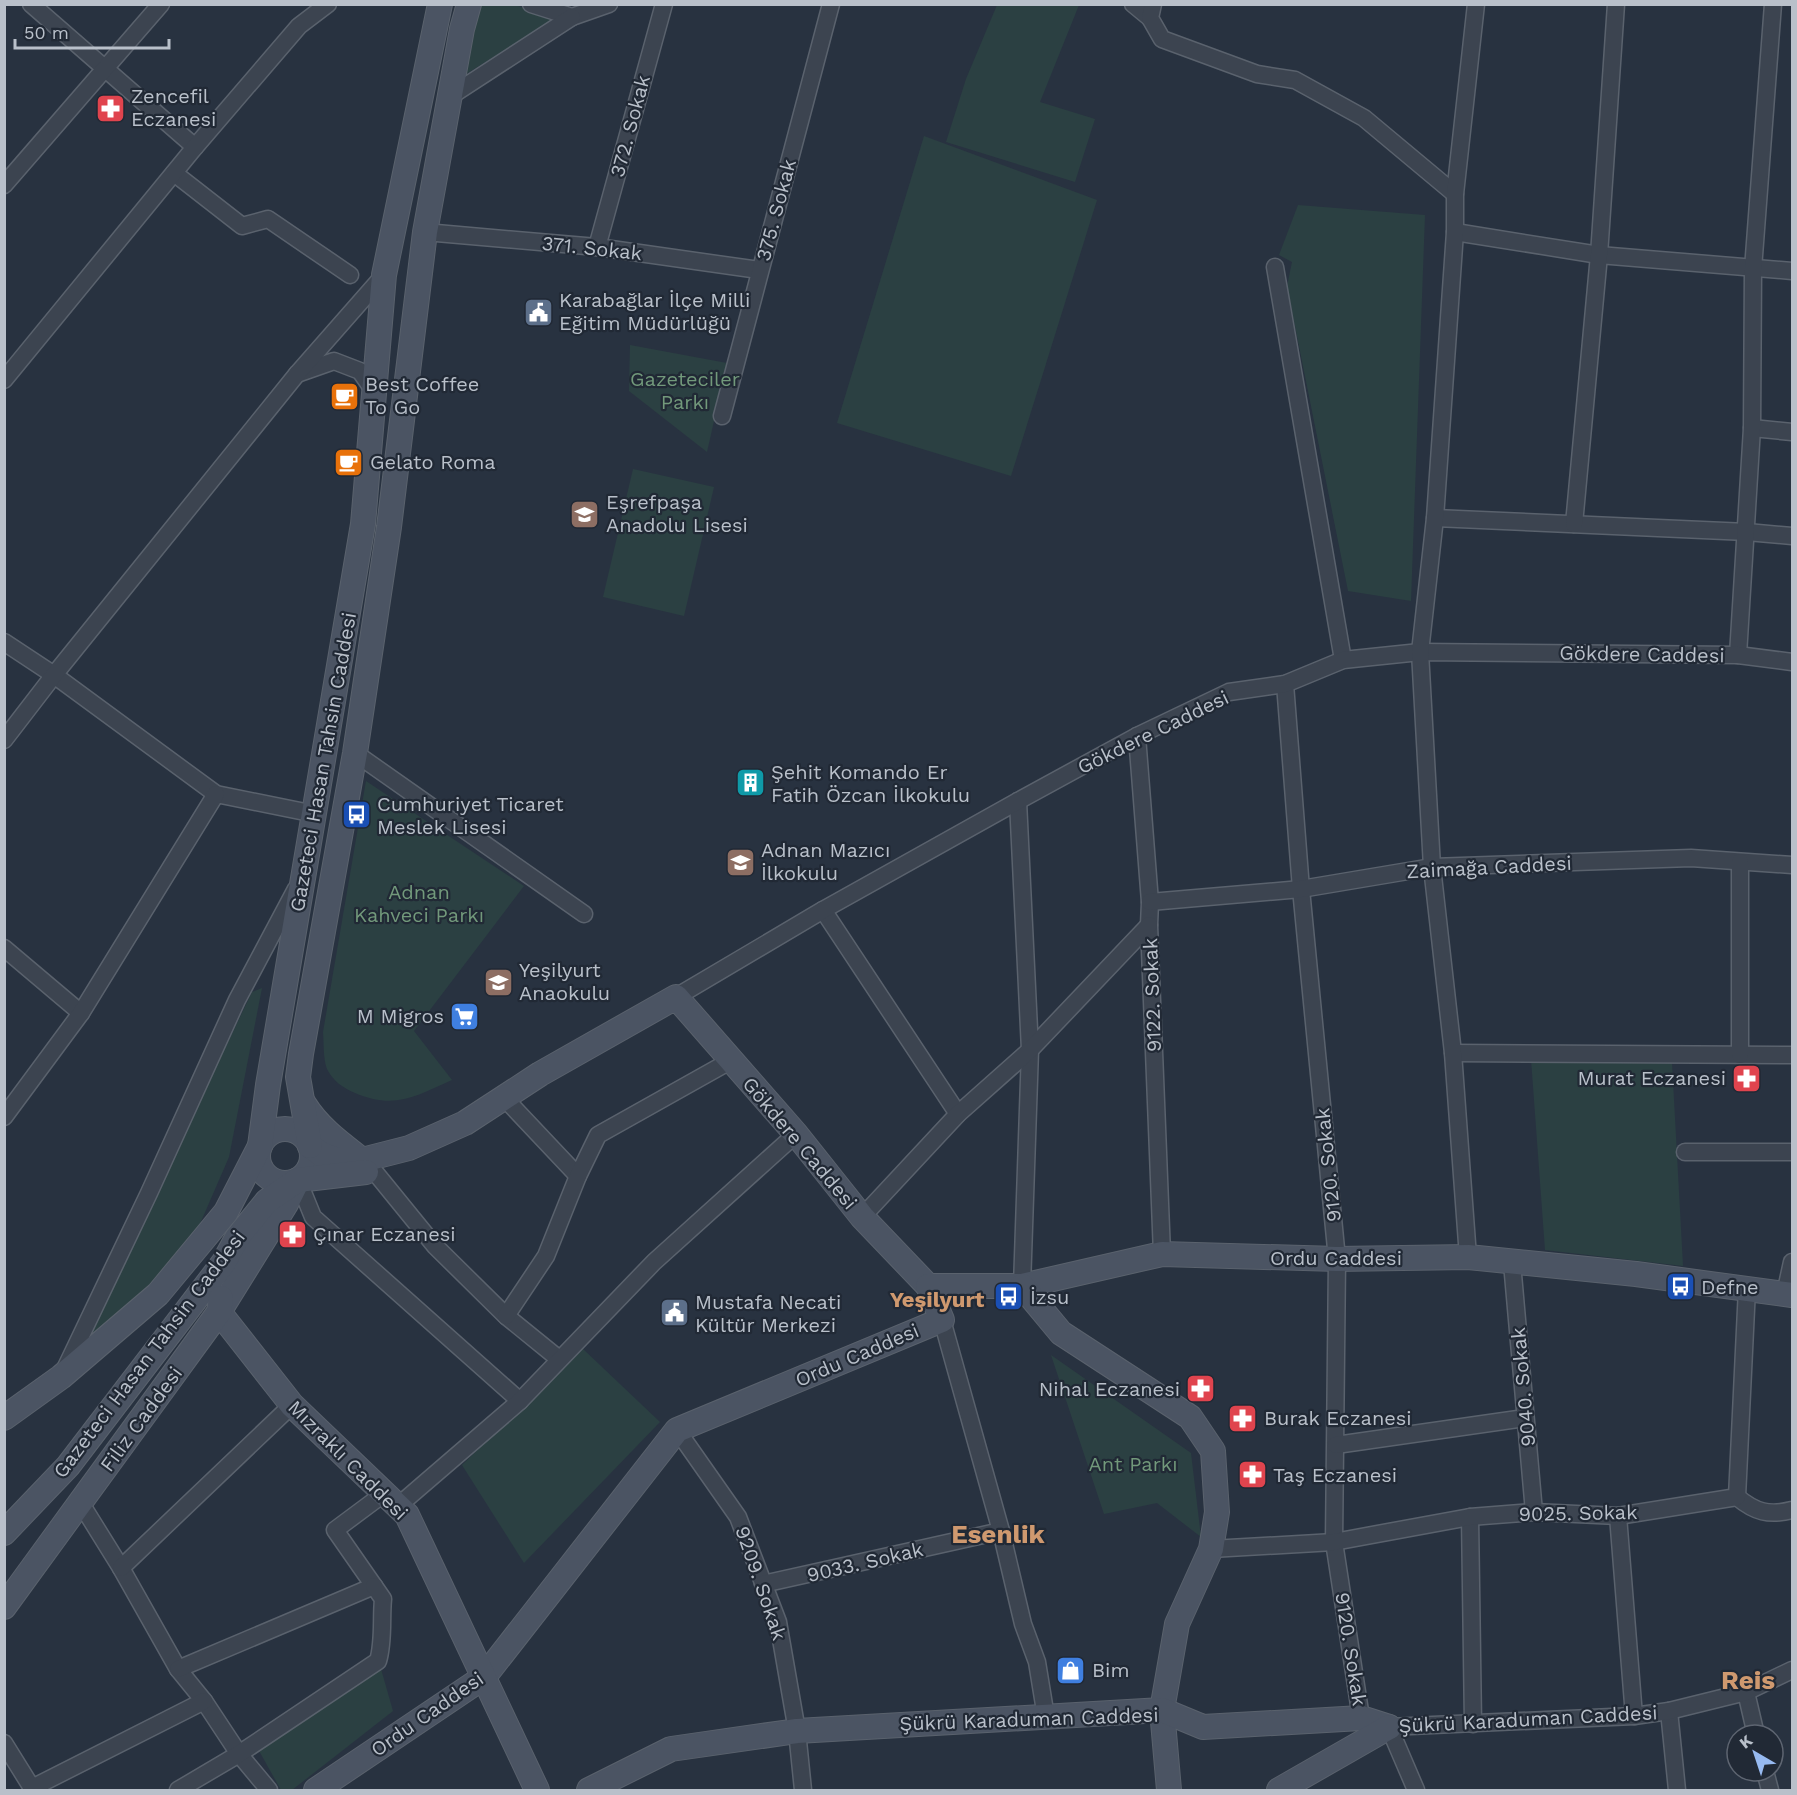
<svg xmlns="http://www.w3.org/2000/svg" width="1797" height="1795" viewBox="0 0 1797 1795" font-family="'Work Sans',sans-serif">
	<rect width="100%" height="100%" fill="#283240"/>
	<g fill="#2b4042">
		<path d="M469,5H514L559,17L453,82Z"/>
		<path d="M997,5H1079L1040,102L1095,119L1075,182L946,142L966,79Z"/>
		<path d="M924,136L1097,200L1011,476L837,423Z"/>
		<path d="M1298,205L1425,215L1411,601L1348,591L1287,286L1292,262L1279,255Z"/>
		<path d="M630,345L727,363L707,452L629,391Z"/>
		<path d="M633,469L714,487L684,616L603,597Z"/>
		<path d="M366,781L524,886L414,1031L452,1080C416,1096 395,1110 355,1093C343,1088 333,1081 327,1069C323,1059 324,1043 323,1032Z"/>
		<path d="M262,988L229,1157L196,1233L150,1291L81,1348L252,992Z"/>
		<path d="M1531,1059L1672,1063L1683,1266L1545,1250Z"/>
		<path d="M582,1348L660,1422L524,1563L462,1465Z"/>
		<path d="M1051,1355L1191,1453L1201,1537L1157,1503L1104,1514Z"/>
		<path d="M381,1669L393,1711L292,1790H281L258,1749Z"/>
	</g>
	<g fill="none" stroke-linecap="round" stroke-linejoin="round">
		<defs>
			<g id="street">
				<path d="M31,4L195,147"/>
				<path d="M531,4L572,17L609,4"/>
				<path d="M1133,4L1150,18"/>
				<path d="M1153,4L1150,18L1162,39L1257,74L1295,80L1364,118L1455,194"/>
				<path d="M449,97L572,17"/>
				<path d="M174,173L242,226L268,219L350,275"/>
				<path d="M4,185L161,4"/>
				<path d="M425,232L597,247L759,270"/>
				<path d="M1455,232L1599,255L1792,271"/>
				<path d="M597,247L664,4"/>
				<path d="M1275,267L1343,660"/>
				<path d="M297,374L334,361L360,371L374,391"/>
				<path d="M4,380L195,147L299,26L328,4"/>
				<path d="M722,416L831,4"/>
				<path d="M1752,428L1792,432"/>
				<path d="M1435,518L1747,532L1792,536"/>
				<path d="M1574,524L1599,255L1616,4"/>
				<path d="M4,642L54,675L216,794L315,814"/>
				<path d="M1738,655L1752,428L1753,269L1773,4"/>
				<path d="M1285,684L1301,889L1337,1259L1334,1542L1361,1718"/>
				<path d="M1137,736L1150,902L1149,925L1162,1254"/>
				<path d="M4,740L54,675L297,374L384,275"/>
				<path d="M355,753L584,914"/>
				<path d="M1018,801L1030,1050L1022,1286"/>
				<path d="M1150,902L1301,889L1432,867L1691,858L1792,865"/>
				<path d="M823,910L958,1114"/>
				<path d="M4,948L81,1013"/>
				<path d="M676,997L823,910L1018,801L1137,736L1229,692L1285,684L1343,660L1420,652L1738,655L1792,662"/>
				<path d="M1453,1053L1792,1055"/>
				<path d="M1740,1055V862"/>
				<path d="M511,1105L578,1176"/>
				<path d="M4,1117L81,1013L216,794"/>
				<path d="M1685,1152H1792"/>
				<path d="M374,1171L435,1246L506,1316L559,1359"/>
				<path d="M298,1180L313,1217L520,1401"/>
				<path d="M862,1217L958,1114L1030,1050L1149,925"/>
				<path d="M1468,1257L1453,1053L1432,867L1420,652L1435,518L1455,232V194L1476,4"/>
				<path d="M1512,1263L1534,1512"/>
				<path d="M1785,1294L1792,1262"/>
				<path d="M506,1316L546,1256L578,1176L598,1135L730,1061"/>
				<path d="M942,1320L1001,1531L1023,1624L1037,1662L1046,1717"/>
				<path d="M65,1369L149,1193L237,1000L296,889"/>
				<path d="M677,1430L738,1517L778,1622L797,1731L803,1790"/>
				<path d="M1336,1445L1525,1418"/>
				<path d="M1737,1497C1755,1512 1769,1516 1792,1510"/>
				<path d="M80,1502L121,1568L178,1669L204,1701L239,1754L269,1790"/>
				<path d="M398,1506L520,1401L654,1262L796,1134"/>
				<path d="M1618,1516L1634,1716"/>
				<path d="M1470,1517L1473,1724"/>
				<path d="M1211,1549L1334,1542L1470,1517L1534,1512L1618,1516L1737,1497L1747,1288"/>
				<path d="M121,1568L292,1405"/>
				<path d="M763,1584L1001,1531"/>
				<path d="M178,1669L374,1586L335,1530L378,1498L383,1492"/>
				<path d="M1746,1692L1756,1735"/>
				<path d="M1669,1711L1677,1790"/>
				<path d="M4,1743L32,1788L204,1701"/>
				<path d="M1765,1771L1770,1790"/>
				<path d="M178,1790L239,1754L378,1661C384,1641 381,1619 383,1599L374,1586"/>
				<path d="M1416,1790L1389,1727L1634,1716L1669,1711L1746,1692L1792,1670"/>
			</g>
			<g id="secondary">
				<path d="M304,1104C319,1128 340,1143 362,1160"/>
				<circle cx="285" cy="1156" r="27"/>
				<path d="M310,1146L321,1154L338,1160H362L409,1148L465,1123L540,1074L676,997L796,1134L862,1217L928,1286L942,1320L677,1430L484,1677L316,1790"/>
				<path d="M310,1146L298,1077L301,1054L355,753L389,527L425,232L462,29L469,4"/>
				<path d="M298,1180L286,1204L219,1312L292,1405L407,1515L537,1790"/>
				<path d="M928,1286H1022L1162,1254L1337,1259L1468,1257L1636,1274L1792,1295"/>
				<path d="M1022,1286L1061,1333L1190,1417L1213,1451L1217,1512L1211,1549L1177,1624L1162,1710L1169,1790"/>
				<path d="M4,1418L61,1377L158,1294L226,1212L260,1146L268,1085L363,524L384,275L440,4"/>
				<path d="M4,1533L68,1466L224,1262L237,1238L267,1201L298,1180L366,1172"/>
				<path d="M4,1607L219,1312L221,1298"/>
				<path d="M589,1790L671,1749L797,1731L1162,1710L1203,1727L1361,1718L1389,1727"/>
				<path d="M1279,1790L1389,1727"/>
			</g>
		</defs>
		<use href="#street" stroke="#5a626d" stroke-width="19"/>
		<use href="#secondary" stroke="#5a626d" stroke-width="26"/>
		<use href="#street" stroke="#3c4450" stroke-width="16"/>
		<use href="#secondary" stroke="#4b5463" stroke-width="24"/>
	</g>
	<defs>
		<symbol id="pharmacy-square" viewBox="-11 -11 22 22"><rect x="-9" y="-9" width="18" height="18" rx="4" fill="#e0444e" stroke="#212935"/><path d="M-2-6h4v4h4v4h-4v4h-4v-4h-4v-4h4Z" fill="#fff"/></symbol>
		<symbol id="civic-square" viewBox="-11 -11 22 22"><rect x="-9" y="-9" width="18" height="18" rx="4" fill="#5c6f8a" stroke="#212935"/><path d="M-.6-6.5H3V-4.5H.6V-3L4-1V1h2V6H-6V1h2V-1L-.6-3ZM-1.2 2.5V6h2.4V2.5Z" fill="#fff"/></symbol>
		<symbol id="cafe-square" viewBox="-11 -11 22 22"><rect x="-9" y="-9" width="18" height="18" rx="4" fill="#e8710a" stroke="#212935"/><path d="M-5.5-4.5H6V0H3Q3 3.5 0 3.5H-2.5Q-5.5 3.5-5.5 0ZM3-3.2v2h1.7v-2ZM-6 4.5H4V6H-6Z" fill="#fff"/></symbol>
		<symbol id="school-square" viewBox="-11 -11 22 22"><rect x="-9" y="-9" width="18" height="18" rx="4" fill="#8d6e63" stroke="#212935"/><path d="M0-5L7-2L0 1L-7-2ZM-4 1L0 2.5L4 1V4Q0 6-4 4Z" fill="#fff"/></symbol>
		<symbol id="building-square" viewBox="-11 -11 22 22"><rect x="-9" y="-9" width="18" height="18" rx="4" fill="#0f9aa8" stroke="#212935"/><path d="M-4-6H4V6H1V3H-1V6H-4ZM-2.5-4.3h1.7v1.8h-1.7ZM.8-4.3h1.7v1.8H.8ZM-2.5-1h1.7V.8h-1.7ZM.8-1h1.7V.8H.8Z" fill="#fff"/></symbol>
		<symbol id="bus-square" viewBox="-11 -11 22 22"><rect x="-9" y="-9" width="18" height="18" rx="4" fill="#1a4fb4" stroke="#212935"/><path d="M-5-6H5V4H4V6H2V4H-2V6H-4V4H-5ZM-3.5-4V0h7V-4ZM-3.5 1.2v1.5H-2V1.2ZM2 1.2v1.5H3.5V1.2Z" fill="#fff"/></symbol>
		<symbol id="supermarket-square" viewBox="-11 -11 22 22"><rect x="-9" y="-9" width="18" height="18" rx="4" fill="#3f7fe0" stroke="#212935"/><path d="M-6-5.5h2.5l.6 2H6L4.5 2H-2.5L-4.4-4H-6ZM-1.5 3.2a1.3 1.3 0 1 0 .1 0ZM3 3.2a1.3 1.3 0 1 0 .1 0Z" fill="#fff"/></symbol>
		<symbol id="shop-square" viewBox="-11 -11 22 22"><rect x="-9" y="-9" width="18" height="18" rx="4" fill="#3f7fe0" stroke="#212935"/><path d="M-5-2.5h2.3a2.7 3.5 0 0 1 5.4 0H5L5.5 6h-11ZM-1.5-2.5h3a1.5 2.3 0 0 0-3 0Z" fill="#fff"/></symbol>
	</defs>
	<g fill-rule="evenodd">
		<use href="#pharmacy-square" x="94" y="92" width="33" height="33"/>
		<use href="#civic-square" x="522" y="296" width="33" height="33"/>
		<use href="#cafe-square" x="328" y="380" width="33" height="33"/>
		<use href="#cafe-square" x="332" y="446" width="33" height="33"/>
		<use href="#school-square" x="568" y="498" width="33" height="33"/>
		<use href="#building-square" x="734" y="766" width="33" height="33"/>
		<use href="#bus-square" x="340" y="798" width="33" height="33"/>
		<use href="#school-square" x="724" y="846" width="33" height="33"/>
		<use href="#school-square" x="482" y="966" width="33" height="33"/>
		<use href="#supermarket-square" x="448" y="1000" width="33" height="33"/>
		<use href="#pharmacy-square" x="1730" y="1062" width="33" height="33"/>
		<use href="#pharmacy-square" x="276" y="1218" width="33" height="33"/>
		<use href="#bus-square" x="1664" y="1270" width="33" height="33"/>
		<use href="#bus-square" x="992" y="1280" width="33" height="33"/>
		<use href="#civic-square" x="658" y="1296" width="33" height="33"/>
		<use href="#pharmacy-square" x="1184" y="1372" width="33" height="33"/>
		<use href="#pharmacy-square" x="1226" y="1402" width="33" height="33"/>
		<use href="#pharmacy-square" x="1236" y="1458" width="33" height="33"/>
		<use href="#shop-square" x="1054" y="1654" width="33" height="33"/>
	</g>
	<g text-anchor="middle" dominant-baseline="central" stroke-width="4.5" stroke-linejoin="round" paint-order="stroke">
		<g font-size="20" fill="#b9c0ca" stroke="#212935" text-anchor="start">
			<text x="131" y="96">Zencefil<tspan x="131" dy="23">Eczanesi</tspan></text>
			<text x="559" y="300">Karabağlar İlçe Milli<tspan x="559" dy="23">Eğitim Müdürlüğü</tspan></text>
			<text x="365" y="384">Best Coffee<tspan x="365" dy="23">To Go</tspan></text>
			<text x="370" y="462">Gelato Roma</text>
			<text x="606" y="502">Eşrefpaşa<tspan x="606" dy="23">Anadolu Lisesi</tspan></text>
			<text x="771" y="772">Şehit Komando Er<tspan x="771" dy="23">Fatih Özcan İlkokulu</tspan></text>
			<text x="377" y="804">Cumhuriyet Ticaret<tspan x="377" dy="23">Meslek Lisesi</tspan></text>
			<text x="761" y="850">Adnan Mazıcı<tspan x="761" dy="23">İlkokulu</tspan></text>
			<text x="519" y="970">Yeşilyurt<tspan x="519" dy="23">Anaokulu</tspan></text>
			<text x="444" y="1016" text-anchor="end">M Migros</text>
			<text x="1726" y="1078" text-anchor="end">Murat Eczanesi</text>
			<text x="313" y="1234">Çınar Eczanesi</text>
			<text x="1701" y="1287">Defne</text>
			<text x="1030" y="1297">İzsu</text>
			<text x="695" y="1302">Mustafa Necati<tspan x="695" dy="23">Kültür Merkezi</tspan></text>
			<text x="1180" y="1389" text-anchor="end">Nihal Eczanesi</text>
			<text x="1264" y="1418">Burak Eczanesi</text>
			<text x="1273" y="1475">Taş Eczanesi</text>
			<text x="1092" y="1670">Bim</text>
		</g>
		<g font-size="20" fill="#b9c0ca" stroke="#212935">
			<text transform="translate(630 126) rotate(-75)">372. Sokak</text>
			<text transform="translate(776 210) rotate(-75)">375. Sokak</text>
			<text transform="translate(592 248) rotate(6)">371. Sokak</text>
			<text transform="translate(1642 654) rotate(1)">Gökdere Caddesi</text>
			<text transform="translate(1153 732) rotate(-26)">Gökdere Caddesi</text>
			<text transform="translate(323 762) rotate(-80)">Gazeteci Hasan Tahsin Caddesi</text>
			<text transform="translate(1489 867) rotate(-3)">Zaimağa Caddesi</text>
			<text transform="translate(1152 995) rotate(-92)">9122. Sokak</text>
			<text transform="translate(800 1143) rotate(50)">Gökdere Caddesi</text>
			<text transform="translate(1328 1165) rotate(-96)">9120. Sokak</text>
			<text x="1336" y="1258">Ordu Caddesi</text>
			<text transform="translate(149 1354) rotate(-53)">Gazeteci Hasan Tahsin Caddesi</text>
			<text transform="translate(857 1355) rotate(-23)">Ordu Caddesi</text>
			<text transform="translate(1523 1387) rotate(-95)">9040. Sokak</text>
			<text transform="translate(141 1419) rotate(-54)">Filiz Caddesi</text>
			<text transform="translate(348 1460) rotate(45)">Mızraklı Caddesi</text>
			<text transform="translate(1578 1513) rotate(-1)">9025. Sokak</text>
			<text transform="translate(865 1562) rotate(-13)">9033. Sokak</text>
			<text transform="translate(761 1583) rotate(71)">9209. Sokak</text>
			<text transform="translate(1351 1649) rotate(81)">9120. Sokak</text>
			<text transform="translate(427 1714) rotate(-35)">Ordu Caddesi</text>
			<text transform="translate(1029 1719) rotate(-2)">Şükrü Karaduman Caddesi</text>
			<text transform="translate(1528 1719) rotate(-3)">Şükrü Karaduman Caddesi</text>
		</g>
		<g font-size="20" fill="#72997b" stroke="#212935">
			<text x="685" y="379">Gazeteciler<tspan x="685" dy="23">Parkı</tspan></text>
			<text x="419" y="892">Adnan<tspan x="419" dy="23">Kahveci Parkı</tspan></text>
			<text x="1133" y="1464">Ant Parkı</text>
		</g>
		<g font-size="22" font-weight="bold" fill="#cf996f" stroke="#212935">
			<text x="937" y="1299">Yeşilyurt</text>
		</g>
		<g font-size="26" font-weight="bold" fill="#cf996f" stroke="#212935">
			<text x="998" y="1534">Esenlik</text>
			<text x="1748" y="1680">Reis</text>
		</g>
	</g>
	<rect width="1797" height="1795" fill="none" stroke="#b9c0ca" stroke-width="12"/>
	<g transform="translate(1755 1753) rotate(321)"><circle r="28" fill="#212935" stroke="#5e6571" stroke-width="1.5"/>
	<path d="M0-4.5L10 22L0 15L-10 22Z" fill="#97baf1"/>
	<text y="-9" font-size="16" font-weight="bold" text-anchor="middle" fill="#b9c0ca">K</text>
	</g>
	<path d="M15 39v9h154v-9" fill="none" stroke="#b9c0ca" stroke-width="3"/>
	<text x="24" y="39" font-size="18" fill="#b9c0ca" stroke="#212935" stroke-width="4.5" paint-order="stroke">50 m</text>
</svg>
